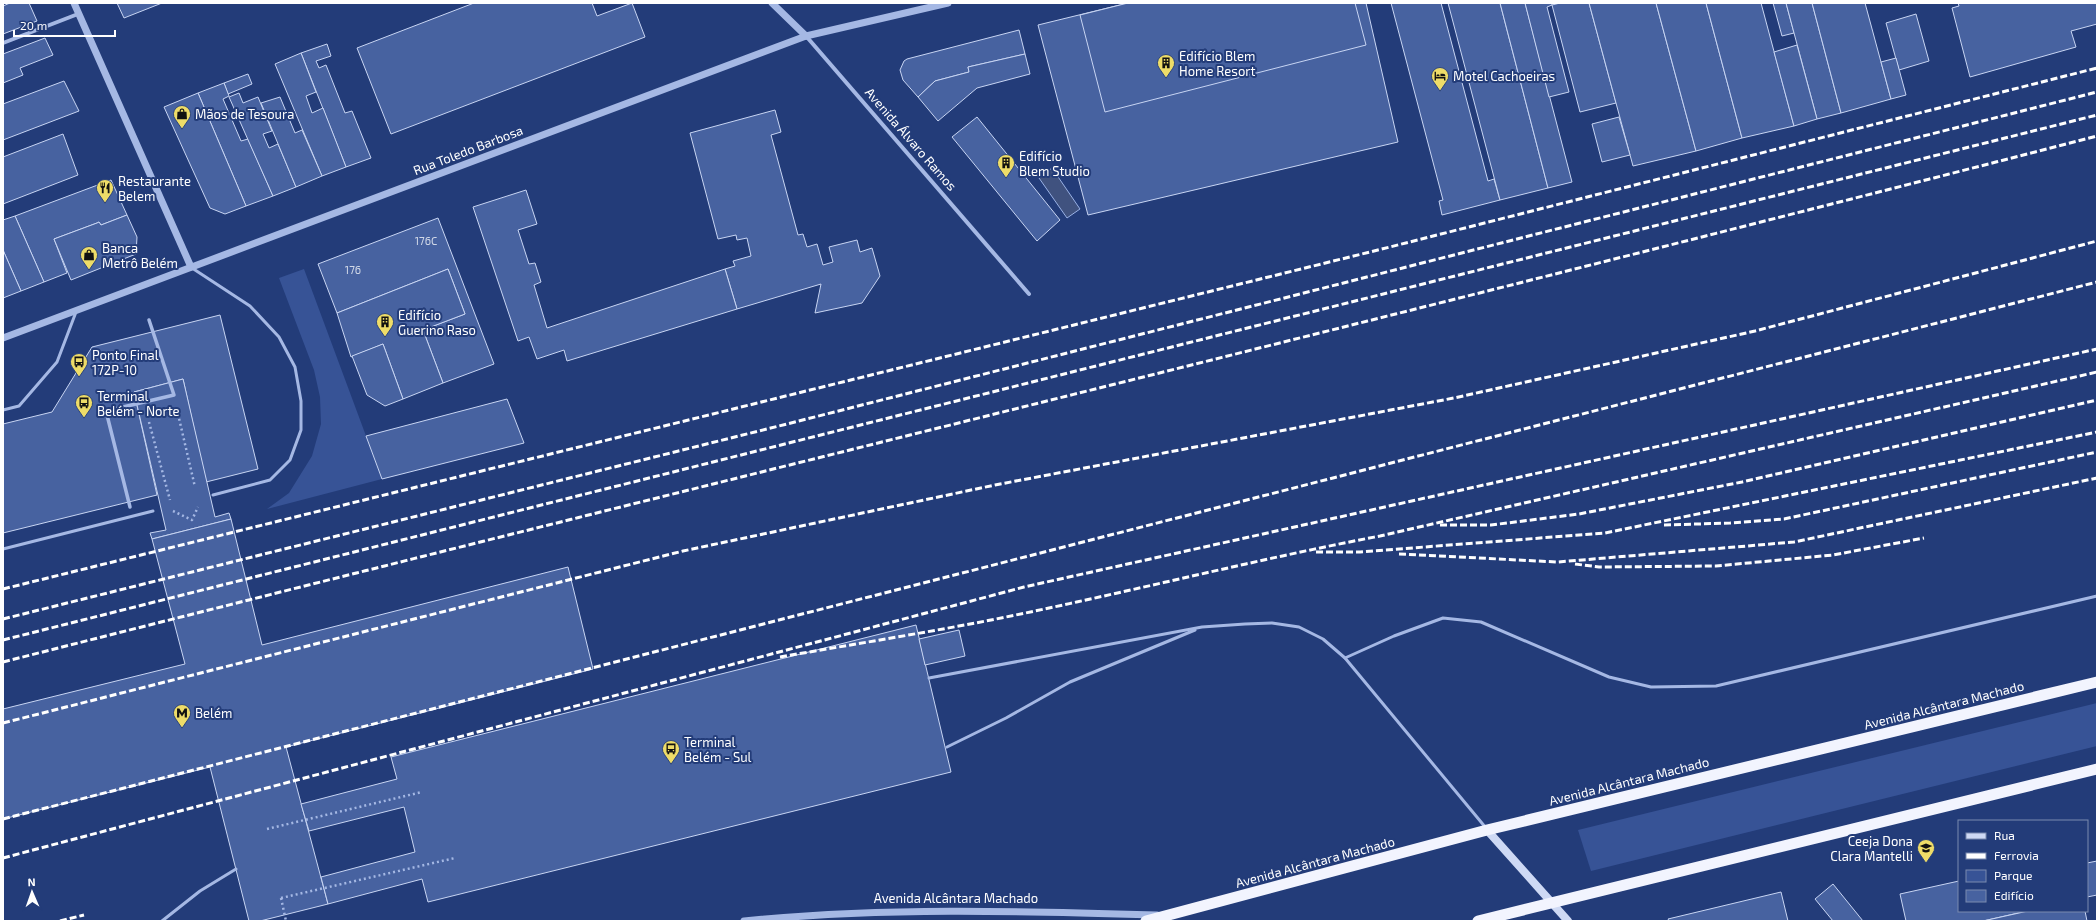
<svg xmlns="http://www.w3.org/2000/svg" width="2100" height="924" viewBox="0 0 2100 924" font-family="'Exo 2',sans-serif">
	<rect width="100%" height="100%" fill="#233c79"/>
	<g fill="#375396">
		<path d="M304,269L382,479L267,509L289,493L312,456L321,424L320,397L314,370L279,278Z"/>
		<path d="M2097,703V746L1591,871L1578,830Z"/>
	</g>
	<path fill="#40527f" stroke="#99b1e5" d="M1052,168L1080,209L1067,218L1039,178Z"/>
	<g fill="#4762a0" stroke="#c8d5f3">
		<path d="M10,3H29L37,21L3,34V6Z"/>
		<path d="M117,3H162L124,18Z"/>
		<path d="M474,3H592L597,16L632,3L645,37L391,134L357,48Z"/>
		<path d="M1128,3H1366L1398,142L1088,215L1038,25Z"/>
		<path d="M1128,3H1355L1366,45L1105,112L1080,15Z"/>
		<path d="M1391,3H1441L1488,181L1494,179L1500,200L1442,215L1439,201L1443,200Z"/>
		<path d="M1448,3H1500L1548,188L1500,200Z"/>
		<path d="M1500,3H1525L1572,182L1548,188Z"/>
		<path d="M1525,3H1552V5L1547,7L1569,92L1549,97Z"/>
		<path d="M1560,3H1589L1616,103L1580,112L1552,5Z"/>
		<path d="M1589,3H1656L1696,151L1633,166Z"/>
		<path d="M1656,3H1706L1742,138L1696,151Z"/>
		<path d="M1706,3H1761L1794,126L1742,138Z"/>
		<path d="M1773,3H1786L1794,33L1782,36Z"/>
		<path d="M1786,3H1812L1841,113L1817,119Z"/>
		<path d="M1812,3H1865L1891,99L1841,113Z"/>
		<path d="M1958,3H2097V24L2071,31L2076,47L1970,77L1952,8L1959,6Z"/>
		<path d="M1916,14L1929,61L1899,70L1886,23Z"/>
		<path d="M1019,30L1025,54L968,67L969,72L935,81L918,97L903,80L900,70L904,61L907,59Z"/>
		<path d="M45,38L53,55L20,68L23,75L3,83V54Z"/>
		<path d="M327,44L331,56L316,61L319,68L326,65L345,113L352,111L371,158L346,167L301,53Z"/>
		<path d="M1797,45L1817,119L1794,126L1774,52Z"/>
		<path d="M301,53L316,92L306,96L312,113L323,108L346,167L322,176L275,64Z"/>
		<path d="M1025,54L1030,74L977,88L938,121L918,97L935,81L969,72L968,67Z"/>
		<path d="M1896,58L1906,95L1891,99L1881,62Z"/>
		<path d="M248,74L252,84L228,94L224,83Z"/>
		<path d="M64,81L79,111L3,140V104Z"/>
		<path d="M224,83L229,96L223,99L241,141L248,139L273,196L246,206L198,93Z"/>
		<path d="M198,93L246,206L225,214L210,208L164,107Z"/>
		<path d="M239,93L243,103L258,97L272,131L263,134L269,148L278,144L296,187L273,196L229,97Z"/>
		<path d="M280,97L295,133L302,130L322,176L296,187L261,103Z"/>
		<path d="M775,110L781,132L771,135L798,235L803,234L807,247L817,244L823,265L833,262L829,247L857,240L860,252L872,248L880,276L862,303L815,313L821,284L737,309L725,269L735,266L733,261L751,256L747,238L737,240L736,235L718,239L690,133Z"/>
		<path d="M977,117L1060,220L1037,241L952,137Z"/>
		<path d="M1619,117L1630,155L1602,162L1592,124Z"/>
		<path d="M63,134L78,175L3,204V157Z"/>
		<path d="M111,180L127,215L101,225L99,222L97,223L54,239L67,273L44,282L15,216Z"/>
		<path d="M526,190L537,224L518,230L529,264L535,263L541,282L534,285L547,328L725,269L737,309L567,361L564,350L537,359L529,337L518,341L473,207Z"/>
		<path d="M127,215L137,237L136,254L71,280L54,239L97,223L99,222L101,225Z"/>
		<path d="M15,216L44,282L21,291L3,250V220Z"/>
		<path d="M438,218L494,364L443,383L423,330L465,314L448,269L337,313L318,264Z"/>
		<path d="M3,250L21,291L3,298Z"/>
		<path d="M448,269L465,314L423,330L443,383L403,399L383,344L351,357L337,313Z"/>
		<path d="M220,315L258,469L206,482L183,379L134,392L157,495L3,533V424L52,412L92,347Z"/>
		<path d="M383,344L403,399L385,406L367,395L352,356Z"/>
		<path d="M183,379L215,517L229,513L231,519L152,539L150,533L166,530L134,392Z"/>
		<path d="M507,399L524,443L382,479L366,436Z"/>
		<path d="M231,519L262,645L568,567L593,669L286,747L328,904L260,921H249L210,767L3,819V709L185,664L152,539Z"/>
		<path d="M916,625L951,772L428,902L422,879L328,904L321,877L415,852L404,807L309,831L301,804L397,779L391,757Z"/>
		<path d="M959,630L965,656L925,665L919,639Z"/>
		<path d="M2097,861V895L2087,897V863Z"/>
		<path d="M1959,881V911H2027L1983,921H1906L1900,894Z"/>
		<path d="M1833,884L1863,921H1833L1815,899Z"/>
		<path d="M1781,892L1788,921H1669L1668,919Z"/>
		<path d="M2028,911H2085L2087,921H1983Z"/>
	</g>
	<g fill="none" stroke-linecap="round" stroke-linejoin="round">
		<g stroke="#a5b8e4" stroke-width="2.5" stroke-dasharray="2 3" stroke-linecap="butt">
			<path d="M178,414L195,487"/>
			<path d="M149,422L170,500"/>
			<path d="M173,511L192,520L198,507"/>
			<path d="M267,829L422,792"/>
			<path d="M281,898L455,858"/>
		</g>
		<g stroke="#a5b8e4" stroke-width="3">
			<path d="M192,268L250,306L279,337L295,367L301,401V430L290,460L270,480L213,495"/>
			<path d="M3,410L19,406L57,362L76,312"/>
			<path d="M3,549L153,511"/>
			<path d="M1345,658L1394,636L1443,618L1481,622L1609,677L1651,687L1716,686L2097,596"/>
			<path d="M929,678L1202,627L1245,624L1272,623L1299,627L1323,639L1345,658L1486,828"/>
			<path d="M947,747L1006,718L1070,682L1195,630"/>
			<path d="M162,921L200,891L236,869"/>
		</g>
		<path stroke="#a5b8e4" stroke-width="3.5" d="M130,507L106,411L174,395L149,320"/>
		<g stroke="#a5b8e4" stroke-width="4">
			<path d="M806,36L1029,294"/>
			<path d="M3,43L78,14"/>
		</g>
		<g stroke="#a5b8e4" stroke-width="7">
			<path d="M74,3L191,267"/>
			<path d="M772,3L806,36"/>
			<path d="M3,338L806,36L948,3"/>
			<path d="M744,921C881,907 1019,911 1157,915"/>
		</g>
		<path stroke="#ced9f4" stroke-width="8" d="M1487,830L1568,921"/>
		<g stroke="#f2f4fe" stroke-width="11">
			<path d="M1146,921L1487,830L2097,682"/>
			<path d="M1478,921L2097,769"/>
		</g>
		<g stroke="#fff" stroke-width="3" stroke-dasharray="7 3" stroke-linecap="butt">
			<path d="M1440,525H1491L1579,514L1742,482L2097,400"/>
			<path d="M1664,525L1730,523L1784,519L2097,452"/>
			<path d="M1316,552H1360L1605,533L2097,432"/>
			<path d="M1399,554L1558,562L1794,542L2097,478"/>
			<path d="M1575,564L1599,567L1716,566L1833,555L1924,538"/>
			<path d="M3,589L1374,251L2097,68"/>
			<path d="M3,619L787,424L2097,92"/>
			<path d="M3,640L2097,115"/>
			<path d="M780,657C849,645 918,634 986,621C1118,595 1248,561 1380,536L2097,372"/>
			<path d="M3,662C701,485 1400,316 2097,136"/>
			<path d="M3,723L683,551L995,485L1454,398L1755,331L2097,241"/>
			<path d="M3,819L2097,282"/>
			<path d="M3,858L1024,587L2097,349"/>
			<path d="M60,921L84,915"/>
		</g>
		<path stroke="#a5b8e4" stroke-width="2.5" stroke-dasharray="2 3" stroke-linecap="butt" d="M281,898L286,921"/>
	</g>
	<defs>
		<symbol id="building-pin" viewBox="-11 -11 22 30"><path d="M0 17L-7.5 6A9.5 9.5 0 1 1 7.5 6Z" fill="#eedc68" stroke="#233c79"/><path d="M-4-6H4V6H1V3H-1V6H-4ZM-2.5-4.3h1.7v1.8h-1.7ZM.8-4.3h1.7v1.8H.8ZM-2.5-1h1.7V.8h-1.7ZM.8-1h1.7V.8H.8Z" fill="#111"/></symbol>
		<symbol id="hotel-pin" viewBox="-11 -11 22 30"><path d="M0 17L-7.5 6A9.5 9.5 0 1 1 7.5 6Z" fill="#eedc68" stroke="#233c79"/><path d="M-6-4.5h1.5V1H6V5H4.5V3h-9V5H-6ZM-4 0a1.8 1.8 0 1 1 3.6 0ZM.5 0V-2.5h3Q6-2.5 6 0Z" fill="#111"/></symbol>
		<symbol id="shop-pin" viewBox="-11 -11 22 30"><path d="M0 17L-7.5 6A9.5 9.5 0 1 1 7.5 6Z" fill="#eedc68" stroke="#233c79"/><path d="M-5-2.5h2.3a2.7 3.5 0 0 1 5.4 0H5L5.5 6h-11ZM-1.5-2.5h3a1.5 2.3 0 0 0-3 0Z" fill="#111"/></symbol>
		<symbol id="restaurant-pin" viewBox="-11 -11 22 30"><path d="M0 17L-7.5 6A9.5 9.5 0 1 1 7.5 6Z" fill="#eedc68" stroke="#233c79"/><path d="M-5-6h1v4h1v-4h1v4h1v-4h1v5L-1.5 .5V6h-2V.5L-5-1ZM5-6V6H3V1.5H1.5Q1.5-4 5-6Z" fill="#111"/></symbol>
		<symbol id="bus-pin" viewBox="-11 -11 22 30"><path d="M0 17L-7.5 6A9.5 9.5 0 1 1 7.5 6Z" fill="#eedc68" stroke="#233c79"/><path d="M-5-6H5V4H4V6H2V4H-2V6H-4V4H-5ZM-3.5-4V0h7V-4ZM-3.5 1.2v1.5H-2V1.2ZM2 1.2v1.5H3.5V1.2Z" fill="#111"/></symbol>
		<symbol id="metro-pin" viewBox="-11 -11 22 30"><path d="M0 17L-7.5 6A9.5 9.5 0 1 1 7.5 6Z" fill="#eedc68" stroke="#233c79"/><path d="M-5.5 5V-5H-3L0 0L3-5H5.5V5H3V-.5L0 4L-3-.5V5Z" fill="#111"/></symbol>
		<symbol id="school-pin" viewBox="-11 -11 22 30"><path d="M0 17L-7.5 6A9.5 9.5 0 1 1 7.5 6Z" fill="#eedc68" stroke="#233c79"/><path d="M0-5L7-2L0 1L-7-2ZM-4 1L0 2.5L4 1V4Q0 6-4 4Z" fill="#111"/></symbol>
	</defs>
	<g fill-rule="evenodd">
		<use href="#building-pin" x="1156" y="53" width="20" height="27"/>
		<use href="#hotel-pin" x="1430" y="66" width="20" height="27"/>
		<use href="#shop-pin" x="172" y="104" width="20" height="27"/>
		<use href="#building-pin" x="996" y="153" width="20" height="27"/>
		<use href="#restaurant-pin" x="95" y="178" width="20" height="27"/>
		<use href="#shop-pin" x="79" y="245" width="20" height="27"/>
		<use href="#building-pin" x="375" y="312" width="20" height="27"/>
		<use href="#bus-pin" x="69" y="352" width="20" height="27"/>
		<use href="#bus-pin" x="74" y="393" width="20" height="27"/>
		<use href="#metro-pin" x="172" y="703" width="20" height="27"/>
		<use href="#bus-pin" x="661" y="739" width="20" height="27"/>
		<use href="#school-pin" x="1916" y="838" width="20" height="27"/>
	</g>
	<g text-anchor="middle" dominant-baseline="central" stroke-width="4" stroke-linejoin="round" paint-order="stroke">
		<g font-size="11" fill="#d1d8e7">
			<text x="426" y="240">176C</text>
			<text x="353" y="269">176</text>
		</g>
		<g font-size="13" fill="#fff" stroke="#233c79" text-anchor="start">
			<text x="1179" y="56">Edifício Blem<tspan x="1179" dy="15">Home Resort</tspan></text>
			<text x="1453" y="76">Motel Cachoeiras</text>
			<text x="195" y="114">Mãos de Tesoura</text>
			<text x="1019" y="156">Edifício<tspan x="1019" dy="15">Blem Studio</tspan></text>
			<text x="118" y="181">Restaurante<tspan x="118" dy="15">Belem</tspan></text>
			<text x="102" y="248">Banca<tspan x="102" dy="15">Metrô Belém</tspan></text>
			<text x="398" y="315">Edifício<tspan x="398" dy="15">Guerino Raso</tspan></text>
			<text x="92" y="355">Ponto Final<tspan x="92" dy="15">172P-10</tspan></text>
			<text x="97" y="396">Terminal<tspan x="97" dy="15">Belém - Norte</tspan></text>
			<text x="195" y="713">Belém</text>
			<text x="684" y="742">Terminal<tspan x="684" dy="15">Belém - Sul</tspan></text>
			<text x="1913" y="841" text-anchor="end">Ceeja Dona<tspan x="1913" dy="15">Clara Mantelli</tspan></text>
		</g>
		<g font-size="13" fill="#fff" stroke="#233c79">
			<text transform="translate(911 139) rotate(49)">Avenida Álvaro Ramos</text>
			<text transform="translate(468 150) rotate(-21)">Rua Toledo Barbosa</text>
			<text transform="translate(1944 705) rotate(-14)">Avenida Alcântara Machado</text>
			<text transform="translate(1629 781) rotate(-14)">Avenida Alcântara Machado</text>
			<text transform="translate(1315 862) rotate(-15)">Avenida Alcântara Machado</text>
			<text x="956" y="898">Avenida Alcântara Machado</text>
		</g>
	</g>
	<rect width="2100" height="924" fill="none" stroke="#ffffff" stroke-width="8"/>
	<rect x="1958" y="820" width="130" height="92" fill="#233c79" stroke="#7b8aaf"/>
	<rect x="1966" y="833" width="20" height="6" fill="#ced9f4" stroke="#7b8aaf"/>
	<text x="1994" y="840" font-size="12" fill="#ffffff">Rua</text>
	<rect x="1966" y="853" width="20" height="6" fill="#ffffff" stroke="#7b8aaf"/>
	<text x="1994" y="860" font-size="12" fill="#ffffff">Ferrovia</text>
	<rect x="1966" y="870" width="20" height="12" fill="#375396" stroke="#7b8aaf"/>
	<text x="1994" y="880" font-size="12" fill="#ffffff">Parque</text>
	<rect x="1966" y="890" width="20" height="12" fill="#4762a0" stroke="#7b8aaf"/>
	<text x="1994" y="900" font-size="12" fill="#ffffff">Edifício</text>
	<g transform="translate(32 892) rotate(358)" stroke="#233c79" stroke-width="3" paint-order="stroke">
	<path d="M0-3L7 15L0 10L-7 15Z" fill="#ffffff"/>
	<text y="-6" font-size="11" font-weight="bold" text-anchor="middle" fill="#ffffff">N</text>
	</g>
	<path d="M14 30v6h101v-6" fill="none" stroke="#ffffff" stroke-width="2"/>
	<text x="20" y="30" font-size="12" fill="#ffffff" stroke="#233c79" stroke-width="3" paint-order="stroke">20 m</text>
</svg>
